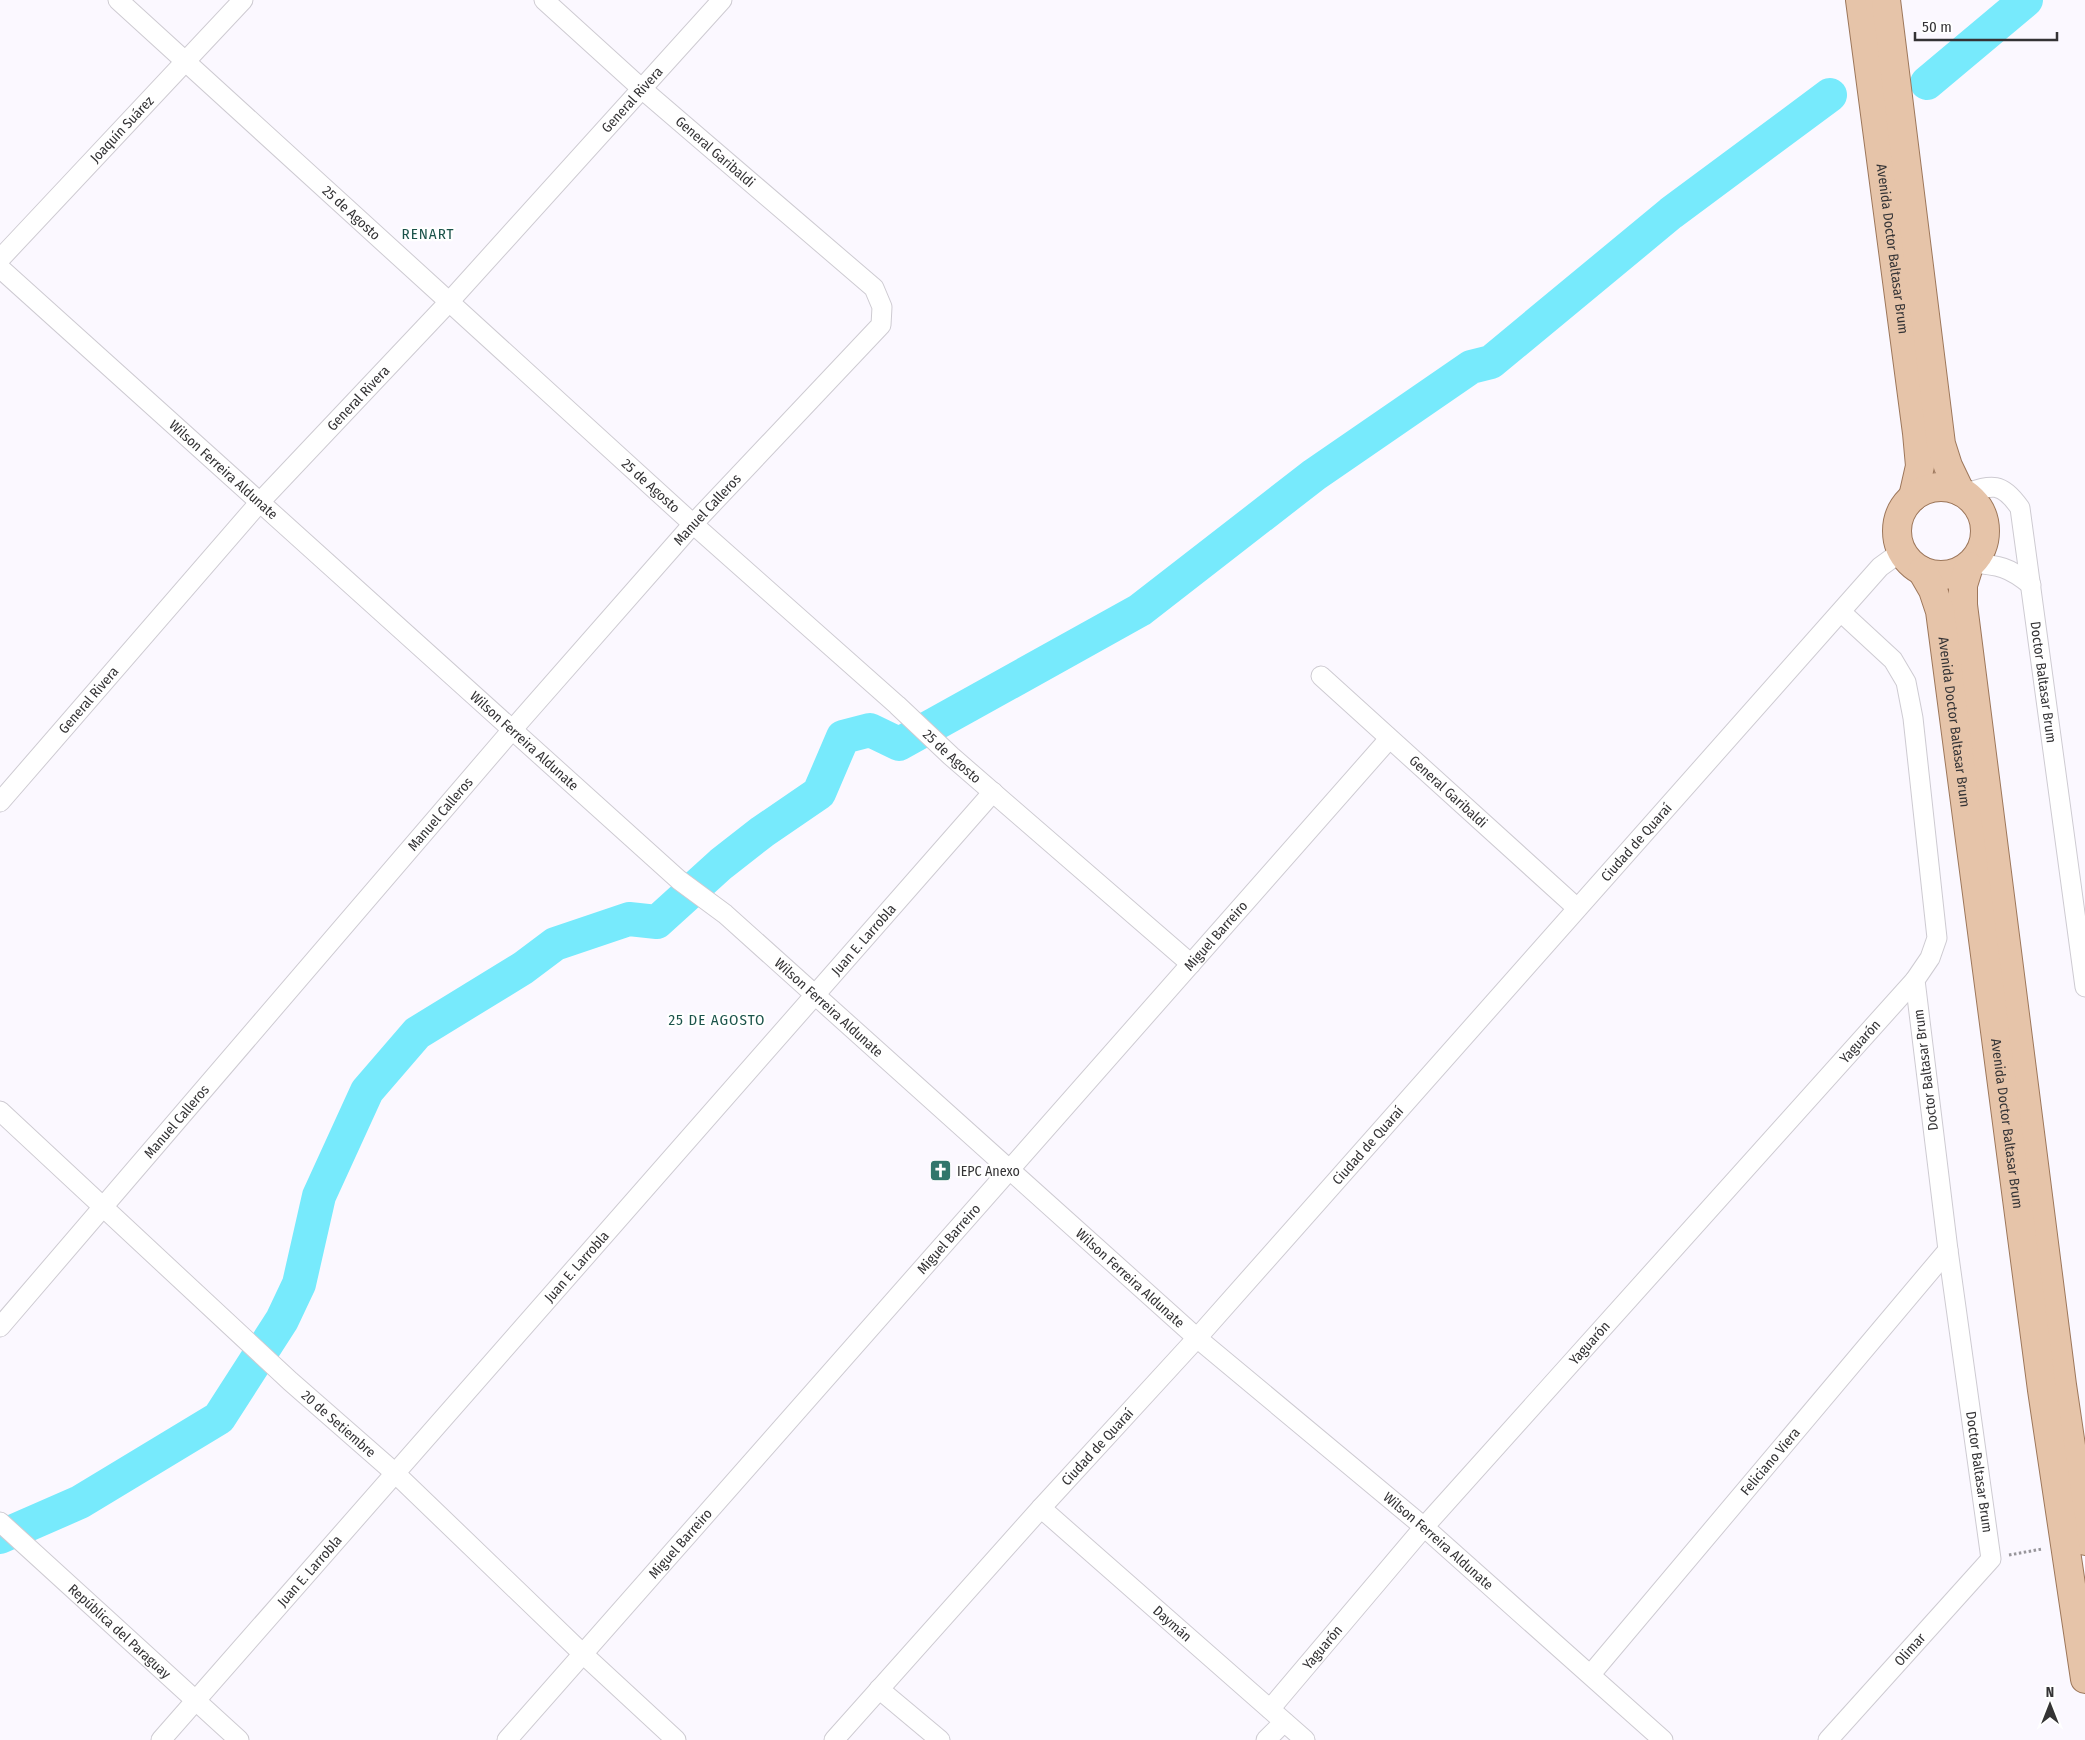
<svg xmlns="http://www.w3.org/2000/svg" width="2085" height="1740" viewBox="0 0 2085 1740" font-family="'Fira Sans Condensed',sans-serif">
	<rect width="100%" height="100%" fill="#fbf8ff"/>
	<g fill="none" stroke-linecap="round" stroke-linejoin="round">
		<g stroke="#77eafc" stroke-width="34">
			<path d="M1927,83L2026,0"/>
			<path d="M0,1537L80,1502L219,1418L282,1320L299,1284L319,1196L367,1091L417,1033L523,968L555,944L629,919L657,922L721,864L762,832L819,793L843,737L870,730L899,744L1140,610L1314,475L1471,367L1491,362L1671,213L1830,95"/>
		</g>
		<defs>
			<g id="minor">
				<path id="s1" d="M118,0L693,524L897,705L951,756L1191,964"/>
				<path id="s2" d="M0,259L243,0"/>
				<path id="s3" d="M0,268L679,880L725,914L1197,1338L1424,1527L1663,1740"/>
				<path id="s4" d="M1965,494C1992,484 2002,482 2020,508L2085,987"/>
				<path d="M1971,563C1999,565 2009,567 2031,585"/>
				<path id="s5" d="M1321,676L1577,908"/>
				<path id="s6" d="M0,802L259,503L449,302L722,0"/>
				<path id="s7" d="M0,1111L290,1381L395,1473L583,1654L676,1740"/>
				<path id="s8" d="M0,1327L512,730L693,524L881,325L882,307L874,288L642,89L544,0"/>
				<path id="s9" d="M1041,1508L1305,1740"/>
				<path id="s10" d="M0,1522L239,1740"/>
				<path id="s11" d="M1591,1674L1948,1250"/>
				<path d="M879,1689L940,1740"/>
				<path id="s12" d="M1270,1709L1424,1527L1915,980"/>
				<path id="s13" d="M161,1740L993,792"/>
				<path id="s14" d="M507,1740L1389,739"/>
				<path id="s15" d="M834,1740L1041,1508L1197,1338L1880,567L1902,551"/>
				<path d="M1266,1740L1284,1722"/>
				<path id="s16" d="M1828,1740L1991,1559L1948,1250L1915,980L1930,958L1937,938L1913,718L1906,682L1893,660L1841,612"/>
			</g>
			<g id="primary">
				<path id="s17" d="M1860,0L1917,433L1920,466L1913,497"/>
				<path d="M1886,0L1941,444L1948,466L1960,491"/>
				<circle cx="1941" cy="531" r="44"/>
				<path d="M1969,566L1963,585V605L2062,1385L2085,1541"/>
				<path id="s18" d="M1922,571L1933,590L1940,611L2042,1390L2085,1679"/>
			</g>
		</defs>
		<use href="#minor" stroke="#cecbd2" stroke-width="21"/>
		<use href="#primary" stroke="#9d775b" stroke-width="30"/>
		<path stroke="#98969b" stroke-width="3" stroke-dasharray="2.5 2.5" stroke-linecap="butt" d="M2009,1555L2042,1549"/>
		<use href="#minor" stroke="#fff" stroke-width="19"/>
		<use href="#primary" stroke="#e6c4a9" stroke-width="28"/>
	</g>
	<defs>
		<symbol id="church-square" viewBox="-11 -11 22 22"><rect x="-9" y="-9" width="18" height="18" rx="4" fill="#31766b" stroke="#fff"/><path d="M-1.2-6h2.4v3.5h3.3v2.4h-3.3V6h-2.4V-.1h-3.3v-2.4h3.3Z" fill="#fff"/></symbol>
	</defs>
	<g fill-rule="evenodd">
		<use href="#church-square" x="928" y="1158" width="25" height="25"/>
	</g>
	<g text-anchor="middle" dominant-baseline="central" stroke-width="4.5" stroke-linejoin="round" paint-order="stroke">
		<g font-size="14" fill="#343335" stroke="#fff">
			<text stroke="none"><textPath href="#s6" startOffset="945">General Rivera</textPath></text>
			<text stroke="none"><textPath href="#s2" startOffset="178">Joaquín Suárez</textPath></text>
			<text transform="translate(715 152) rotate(41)">General Garibaldi</text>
			<text stroke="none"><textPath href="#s1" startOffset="316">25 de Agosto</textPath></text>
			<text stroke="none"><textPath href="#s17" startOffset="251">Avenida Doctor Baltasar Brum</textPath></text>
			<text stroke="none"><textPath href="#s6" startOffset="540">General Rivera</textPath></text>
			<text stroke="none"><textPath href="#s3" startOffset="301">Wilson Ferreira Aldunate</textPath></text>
			<text stroke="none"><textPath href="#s1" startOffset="721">25 de Agosto</textPath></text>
			<text stroke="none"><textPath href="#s8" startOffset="1081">Manuel Calleros</textPath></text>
			<text stroke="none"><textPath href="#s4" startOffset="240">Doctor Baltasar Brum</textPath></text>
			<text stroke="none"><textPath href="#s6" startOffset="135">General Rivera</textPath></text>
			<text stroke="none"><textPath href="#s18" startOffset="156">Avenida Doctor Baltasar Brum</textPath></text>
			<text stroke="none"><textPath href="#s3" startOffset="706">Wilson Ferreira Aldunate</textPath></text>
			<text stroke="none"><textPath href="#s1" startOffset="1126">25 de Agosto</textPath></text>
			<text stroke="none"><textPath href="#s5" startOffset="172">General Garibaldi</textPath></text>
			<text stroke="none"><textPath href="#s8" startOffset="676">Manuel Calleros</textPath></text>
			<text stroke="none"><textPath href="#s15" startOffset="1204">Ciudad de Quaraí</textPath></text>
			<text stroke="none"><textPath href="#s14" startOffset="1072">Miguel Barreiro</textPath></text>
			<text stroke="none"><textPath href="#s13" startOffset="1065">Juan E. Larrobla</textPath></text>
			<text stroke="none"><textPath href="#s3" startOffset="1111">Wilson Ferreira Aldunate</textPath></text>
			<text stroke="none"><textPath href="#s12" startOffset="891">Yaguarón</textPath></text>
			<text transform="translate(1926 1070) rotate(-97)">Doctor Baltasar Brum</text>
			<text stroke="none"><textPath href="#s8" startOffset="271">Manuel Calleros</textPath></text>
			<text stroke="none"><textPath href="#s18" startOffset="561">Avenida Doctor Baltasar Brum</textPath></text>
			<text stroke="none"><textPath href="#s15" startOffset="799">Ciudad de Quaraí</textPath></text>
			<text stroke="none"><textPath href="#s14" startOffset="668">Miguel Barreiro</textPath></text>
			<text stroke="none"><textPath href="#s13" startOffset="630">Juan E. Larrobla</textPath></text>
			<text stroke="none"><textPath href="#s3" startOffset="1516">Wilson Ferreira Aldunate</textPath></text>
			<text stroke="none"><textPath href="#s12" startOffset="486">Yaguarón</textPath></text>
			<text stroke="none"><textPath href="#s7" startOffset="461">20 de Setiembre</textPath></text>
			<text stroke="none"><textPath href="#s15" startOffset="394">Ciudad de Quaraí</textPath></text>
			<text stroke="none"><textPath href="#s11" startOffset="278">Feliciano Viera</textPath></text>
			<text transform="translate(1979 1472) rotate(82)">Doctor Baltasar Brum</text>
			<text stroke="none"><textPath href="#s3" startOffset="1921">Wilson Ferreira Aldunate</textPath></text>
			<text stroke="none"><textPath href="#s14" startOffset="262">Miguel Barreiro</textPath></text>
			<text stroke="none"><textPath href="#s13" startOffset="225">Juan E. Larrobla</textPath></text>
			<text stroke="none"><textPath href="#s9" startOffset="175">Daymán</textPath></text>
			<text stroke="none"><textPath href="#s10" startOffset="162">República del Paraguay</textPath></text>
			<text stroke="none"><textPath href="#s12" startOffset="81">Yaguarón</textPath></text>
			<text stroke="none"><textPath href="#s16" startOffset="122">Olimar</textPath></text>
		</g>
		<g font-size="14" fill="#343335" stroke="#fff" text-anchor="start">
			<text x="957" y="1171">IEPC Anexo</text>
		</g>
		<g font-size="15" letter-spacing="1" fill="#1b534a" stroke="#fff">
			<text x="428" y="234">RENART</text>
			<text x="717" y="1020">25 DE AGOSTO</text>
		</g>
	</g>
	<g transform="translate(2050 1705)" stroke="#ffffff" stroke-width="4" paint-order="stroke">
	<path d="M0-4L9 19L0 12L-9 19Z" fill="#343335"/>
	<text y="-8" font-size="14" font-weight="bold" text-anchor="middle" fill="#343335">N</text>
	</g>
	<path d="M1915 32v8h142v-8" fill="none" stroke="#343335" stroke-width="2.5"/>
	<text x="1922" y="32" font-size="15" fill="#343335" stroke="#ffffff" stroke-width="4" paint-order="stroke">50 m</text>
</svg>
